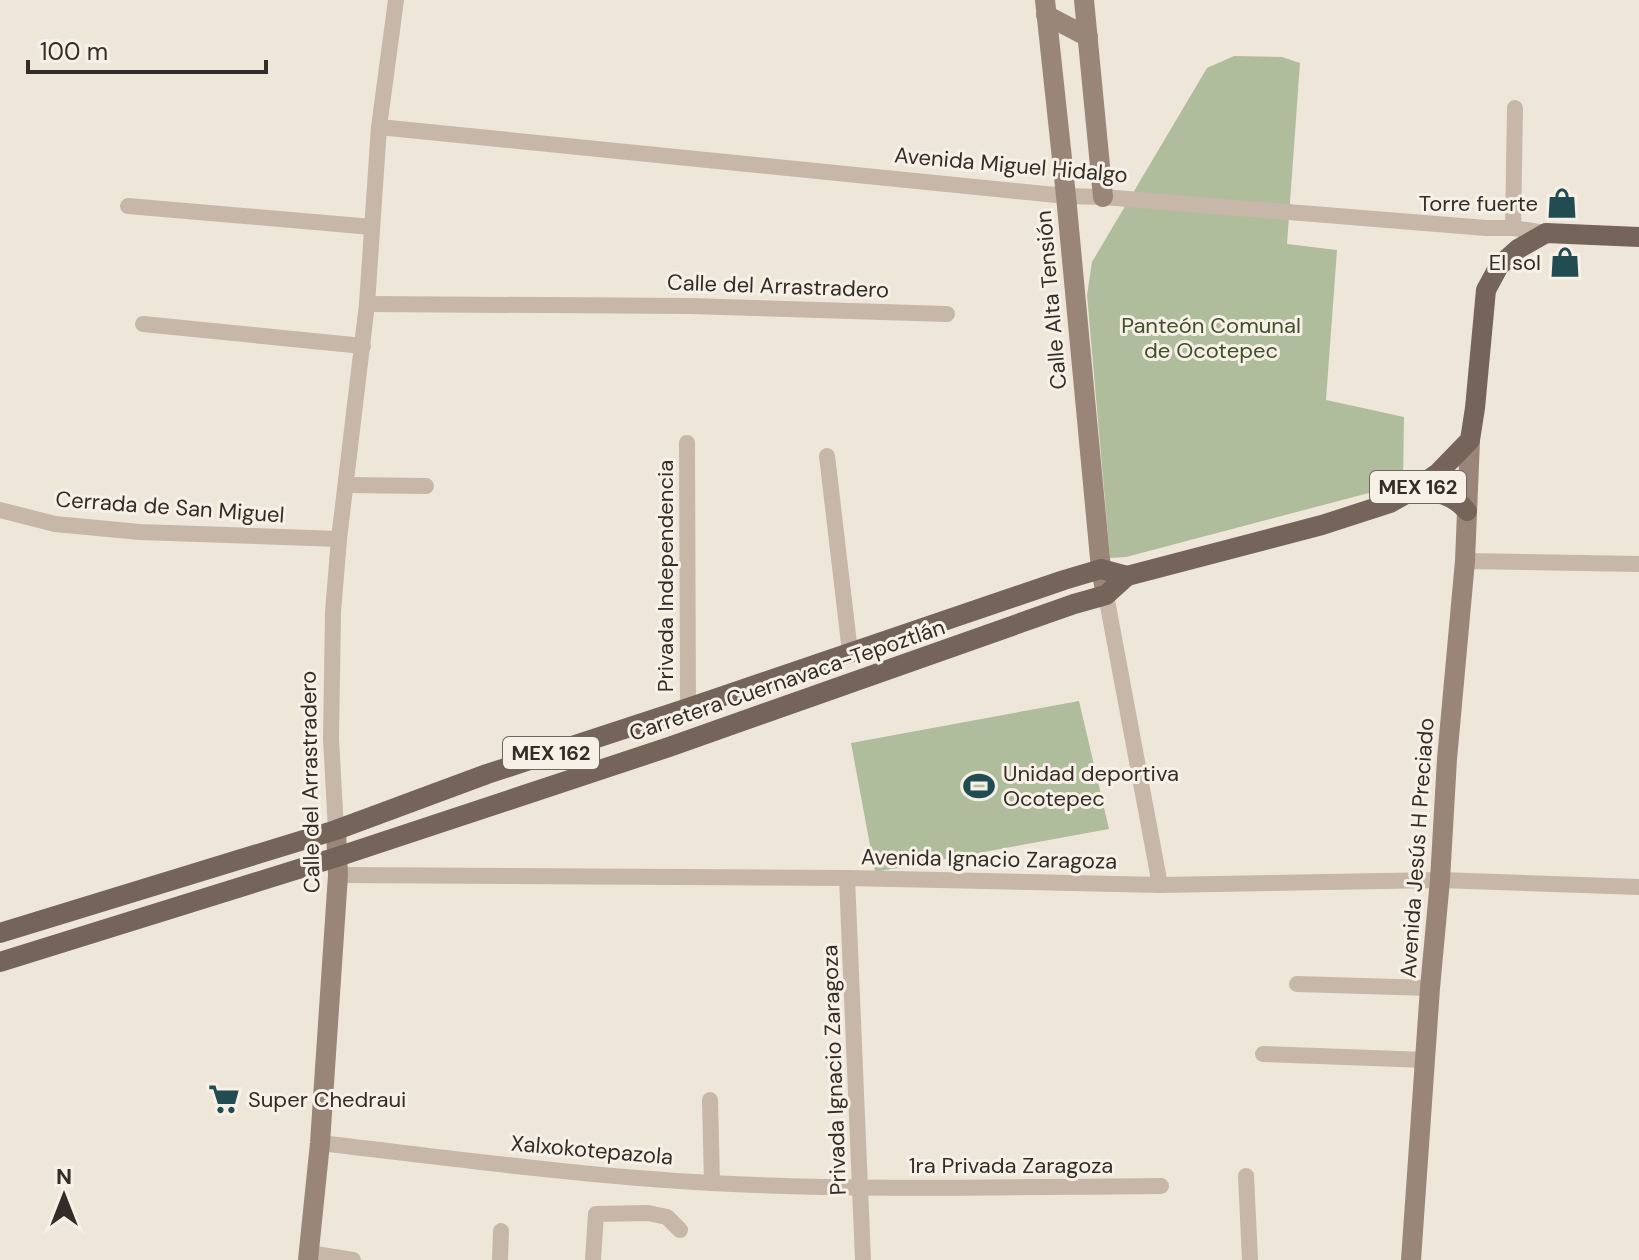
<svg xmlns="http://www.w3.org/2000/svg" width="1639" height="1260" viewBox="0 0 1639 1260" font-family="'DM Sans',sans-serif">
	<rect width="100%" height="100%" fill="#efe6da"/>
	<g fill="#b0bd9c">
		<path d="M1234,56L1282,57L1300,63L1287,244L1337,250L1326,400L1404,417L1403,484L1126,557L1110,558L1087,295L1092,262L1207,68Z"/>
		<path d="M1079,701L1109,829L875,872L851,743Z"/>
	</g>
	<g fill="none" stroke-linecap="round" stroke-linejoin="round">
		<g stroke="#c6b7a8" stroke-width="16">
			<path d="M379,127L1066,196L1103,197L1486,228H1513L1546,233"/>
			<path d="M128,206L372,227"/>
			<path d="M1513,228L1515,108"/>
			<path d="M367,304L690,306L947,314"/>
			<path d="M143,324L363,346"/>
			<path d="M687,443L688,708"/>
			<path d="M827,456L850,652"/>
			<path d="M347,485L426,486"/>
			<path d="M0,510L55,524L140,532L339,539"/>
			<path d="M1465,561L1639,564"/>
			<path d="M1106,595L1160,885"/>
			<path d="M336,830L331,739L333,612L339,539L367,304L379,127L396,0"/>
			<path d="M338,875L847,878L1160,885L1440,880L1639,887"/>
			<path d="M847,878L863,1260"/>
			<path d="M1297,984L1430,988"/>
			<path d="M1263,1054L1426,1060"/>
			<path d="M710,1100L712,1183"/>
			<path d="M320,1143C450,1158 581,1176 712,1183C861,1191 1011,1187 1161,1186"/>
			<path d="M1246,1176L1250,1260"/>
			<path d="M309,1253L353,1260"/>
			<path d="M500,1260L501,1231"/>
			<path d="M593,1260L596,1214L648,1213L667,1217L680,1230"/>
		</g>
		<g stroke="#998679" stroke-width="20">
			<path d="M1045,0L1066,196L1101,569L1106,595"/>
			<path d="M1084,0L1103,197"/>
			<path d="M1046,15L1088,37"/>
			<path d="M308,1260L320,1143L338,875L336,830"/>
			<path d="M1411,1260L1430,988L1440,880L1447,759L1465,561L1470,440"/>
		</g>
		<g stroke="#746459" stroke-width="20">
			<path d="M1415,489C1436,492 1453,494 1467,511"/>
			<path d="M0,933L336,830L487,774L688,708L1064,580L1101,569L1127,576L1322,525L1390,503L1415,489L1438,473L1470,440L1475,408L1486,290L1499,266L1518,249L1546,233L1639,237"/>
			<path d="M0,962L337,857L669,747L1074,604L1106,595L1127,576"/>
		</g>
	</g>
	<defs>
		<symbol id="shop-bare" viewBox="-9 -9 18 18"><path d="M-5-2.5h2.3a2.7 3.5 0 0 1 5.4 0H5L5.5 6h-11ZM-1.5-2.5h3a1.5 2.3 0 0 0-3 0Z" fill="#214c51" stroke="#f7f0e6" stroke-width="2.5" paint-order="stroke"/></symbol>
		<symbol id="stadium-bare" viewBox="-9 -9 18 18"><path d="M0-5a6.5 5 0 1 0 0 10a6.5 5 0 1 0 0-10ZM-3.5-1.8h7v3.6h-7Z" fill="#214c51" stroke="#f7f0e6" stroke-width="2.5" paint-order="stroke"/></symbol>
		<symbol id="supermarket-bare" viewBox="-9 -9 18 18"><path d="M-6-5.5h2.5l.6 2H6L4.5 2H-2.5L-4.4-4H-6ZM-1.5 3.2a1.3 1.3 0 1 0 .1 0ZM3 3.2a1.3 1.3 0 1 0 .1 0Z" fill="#214c51" stroke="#f7f0e6" stroke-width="2.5" paint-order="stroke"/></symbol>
	</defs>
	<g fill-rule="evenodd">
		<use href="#shop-bare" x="1540" y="181" width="44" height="44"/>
		<use href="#shop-bare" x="1543" y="240" width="44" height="44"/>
		<use href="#stadium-bare" x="957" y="764" width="44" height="44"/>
		<use href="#supermarket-bare" x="202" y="1077" width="44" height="44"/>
	</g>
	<g text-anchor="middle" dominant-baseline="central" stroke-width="6" stroke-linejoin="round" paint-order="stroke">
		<g fill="#f7f0e6" stroke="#6e6760" stroke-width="2">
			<rect x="1370" y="471" width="96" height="32" rx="6"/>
			<rect x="503" y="737" width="96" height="32" rx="6"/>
		</g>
		<g font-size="20" font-weight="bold" fill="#332c27">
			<text x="1418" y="487">MEX 162</text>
			<text x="551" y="753">MEX 162</text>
		</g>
		<g font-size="22" fill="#332c27" stroke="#f7f0e6">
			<text transform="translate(1011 165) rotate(5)">Avenida Miguel Hidalgo</text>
			<text transform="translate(778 286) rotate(2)">Calle del Arrastradero</text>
			<text transform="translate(1051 300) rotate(-95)">Calle Alta Tensión</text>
			<text transform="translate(170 507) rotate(4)">Cerrada de San Miguel</text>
			<text transform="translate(665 576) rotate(-90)">Privada Independencia</text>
			<text transform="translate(787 680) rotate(-19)">Carretera Cuernavaca-Tepoztlán</text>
			<text transform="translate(310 782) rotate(-91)">Calle del Arrastradero</text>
			<text transform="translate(1417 848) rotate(-86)">Avenida Jesús H Preciado</text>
			<text transform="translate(989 859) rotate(1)">Avenida Ignacio Zaragoza</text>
			<text transform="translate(834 1070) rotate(-92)">Privada Ignacio Zaragoza</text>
			<text transform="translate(592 1150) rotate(5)">Xalxokotepazola</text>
			<text x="1011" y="1165">1ra Privada Zaragoza</text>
		</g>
		<g font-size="22" fill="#332c27" stroke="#f7f0e6" text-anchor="end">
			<text x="1538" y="203">Torre fuerte</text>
			<text x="1541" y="262">El sol</text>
			<text x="1003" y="773" text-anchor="start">Unidad deportiva<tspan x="1003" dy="25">Ocotepec</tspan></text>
			<text x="248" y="1099" text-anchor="start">Super Chedraui</text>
		</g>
		<g font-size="22" fill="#414f2d" stroke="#f7f0e6">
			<text x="1211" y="325">Panteón Comunal<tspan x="1211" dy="25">de Ocotepec</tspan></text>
		</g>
	</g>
	<g transform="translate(64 1196)" stroke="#f7f0e6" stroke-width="6" paint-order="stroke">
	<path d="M0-6L14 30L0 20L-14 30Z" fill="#332c27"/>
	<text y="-12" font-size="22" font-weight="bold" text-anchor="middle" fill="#332c27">N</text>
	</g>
	<path d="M28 60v12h238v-12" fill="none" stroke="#332c27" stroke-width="4"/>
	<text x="40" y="60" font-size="24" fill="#332c27" stroke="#f7f0e6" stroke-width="6" paint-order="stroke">100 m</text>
</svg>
